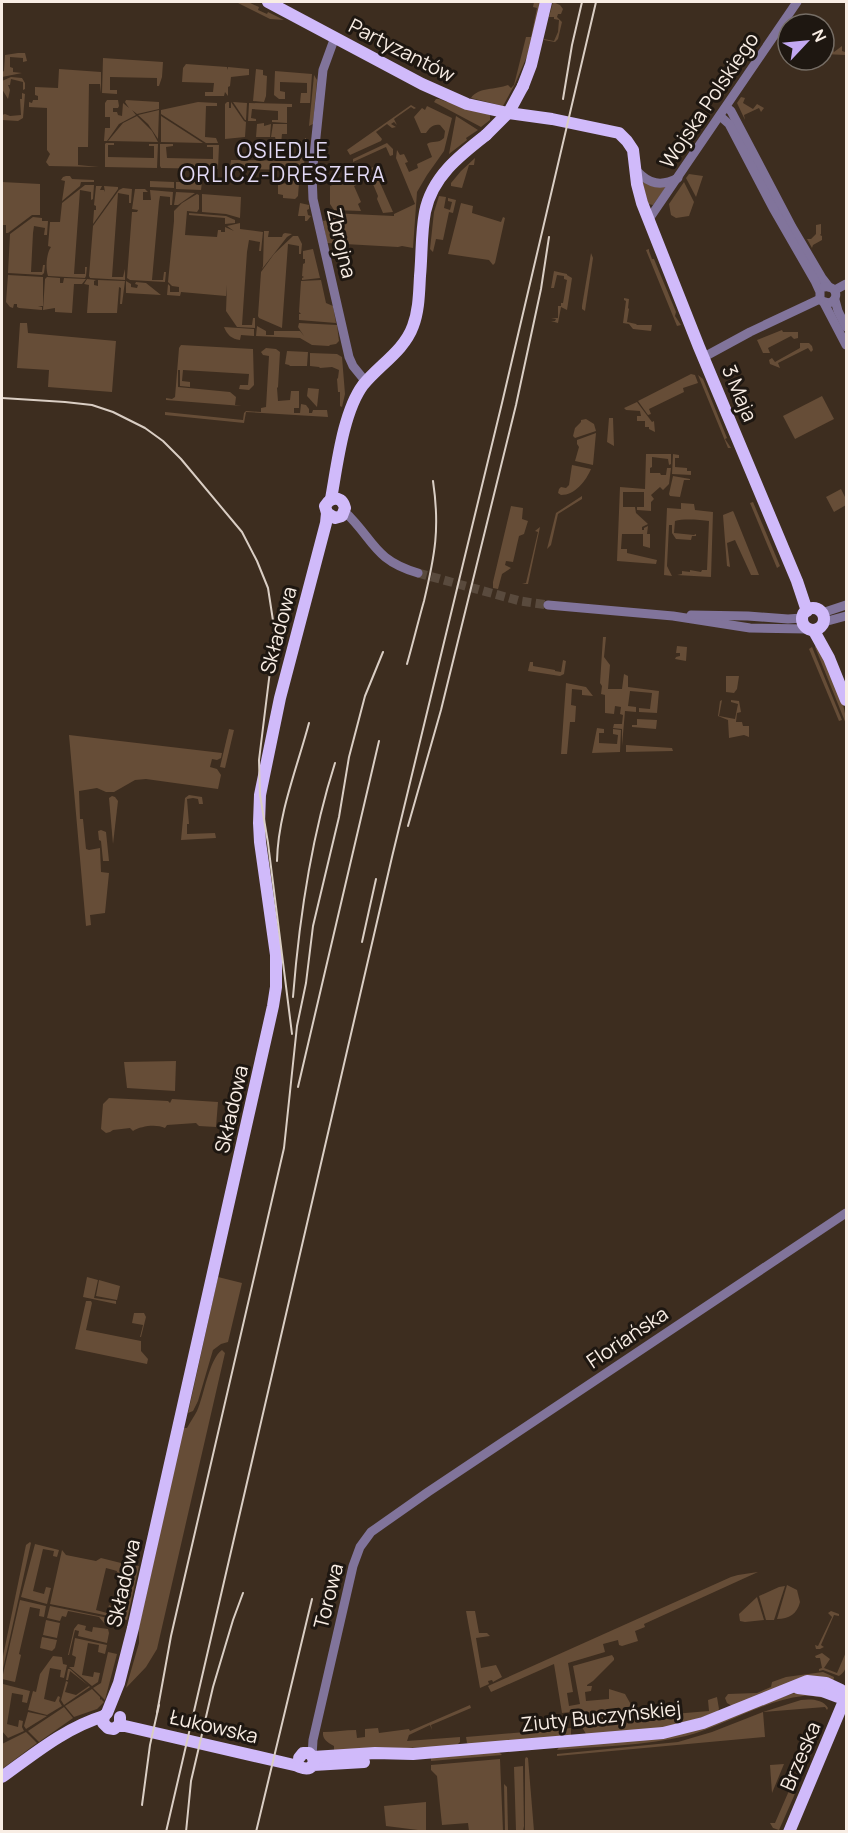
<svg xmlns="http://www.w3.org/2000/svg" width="848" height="1833" viewBox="0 0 848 1833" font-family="Manrope,sans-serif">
	<rect width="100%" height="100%" fill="#3d2d1f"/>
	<g fill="#664d37">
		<path d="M236,2H248L259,7L258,10L267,14L268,12L284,20L270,19Z"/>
		<path d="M534,2H541L528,54L515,84L503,106L471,98C478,87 496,90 508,85L511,88L514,85L526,37H531L537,8L533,7Z"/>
		<path d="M553,2L560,5L563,9L561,14H558L557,17L562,22L558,39L555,42L544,40V39L554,41L558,32L559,20L554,19V17H549Z"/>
		<path d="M824,42L832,47L834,52L842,46V51L845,52V55L824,54Z"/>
		<path d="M18,53H25L27,61L23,62V58L10,57V67L13,68V72L22,73L2,77V72L4,71L5,55Z"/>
		<path d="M103,58L163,62L162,77L159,86H157V78L110,77V90H117V94L102,93Z"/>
		<path d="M186,64L227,67V70L228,67L249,69V75L231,77L230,86L228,87V96L225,92L224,96H205V92H213L214,83L182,82L183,68Z"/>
		<path d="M59,69L101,72V93L100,84H89L88,147H78V165L99,167L49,166L46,162L50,154L47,150V108L29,107V102L32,103L33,100H38V96L35,95V87L58,88Z"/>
		<path d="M256,69L263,70V75L267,76L266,96L264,102L253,101Z"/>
		<path d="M275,71L312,74L310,103H300L301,93H307V83L280,82V91L285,92V99H279L274,95Z"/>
		<path d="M314,75L317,80L313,124L309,126Z"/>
		<path d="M11,77L22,78L25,83V89L23,90V82L11,79L10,85H8L10,90L8,99L2,89V81Z"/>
		<path d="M22,93L25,94L23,118L18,121L2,120V115L5,114L10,116L21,115L20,99H22Z"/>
		<path d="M741,97L745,98L743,103L753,109L757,104L764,108L761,112L759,108L744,115L745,120L737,103Z"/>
		<path d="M436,99H439L447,102L448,100L490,115V120L481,127L434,102Z"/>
		<path d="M118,100L119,106L118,108H113V112H117L118,115L122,116L123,103L129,108L125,102L126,100L159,102V109L137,114L132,110L136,115L119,124L107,141H104L105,128H110V117H105V103L107,100Z"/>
		<path d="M198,102L217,103V106H206L205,137L216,138L218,143H206L161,114V110Z"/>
		<path d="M227,102H229V108H231V102L244,121L246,122L245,137L225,139V104Z"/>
		<path d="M233,102L247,103L246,120H245Z"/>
		<path d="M249,103L292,104V107H287V123L272,122V120H278V111L252,109L251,118L256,119V121H248Z"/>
		<path d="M411,105L416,108L414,109L411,107L394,119L397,125L394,122L391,124L396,127L392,128L387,124L376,132L382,139L381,141L350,155L347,150Z"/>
		<path d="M427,106L452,118L444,151L427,175L417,192L413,248L402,246L398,247L327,243L323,221L329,220V235L330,213L394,216V214L415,204L396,158L397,150L400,155L404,154L408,162L405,163L409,172L418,168L417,164L432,157L427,144C433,140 438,144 444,138L445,131L440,125C432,124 430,128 426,133H421L414,117L422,108L425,110Z"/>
		<path d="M159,110L158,139L148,124L138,115Z"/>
		<path d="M137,116L152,131L158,142L108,141L123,123Z"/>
		<path d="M161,116L203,143L161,142Z"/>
		<path d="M456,116L478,130L466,138L467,140L449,154Z"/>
		<path d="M264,123V126L271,124L270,137H256L257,124Z"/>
		<path d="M273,124H287V134H282L281,144L276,141L275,137H271Z"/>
		<path d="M305,138H306L304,166L300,170L230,169L231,160L300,161V152H304Z"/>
		<path d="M106,143H114V145H108V157L154,158V146H149V144H158L157,168L105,167V144Z"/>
		<path d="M387,143L393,149V155L390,156L386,147L353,162V159Z"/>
		<path d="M160,144H173V146L166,147L167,158L213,159V147H207V145H219L218,169L161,168L160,166Z"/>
		<path d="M475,158L474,165H469L462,188L451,186V183L461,171Z"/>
		<path d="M373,167L393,212L383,213L377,199L378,196L367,170Z"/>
		<path d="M689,174L703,176L696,197L686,178Z"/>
		<path d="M66,176H70L72,179L94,180V182H81L80,186L62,201L65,181L61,180L63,177Z"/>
		<path d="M352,176L356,185L354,186L361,202L358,204L361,211L334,210L330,204V186Z"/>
		<path d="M291,180L297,181L299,183L298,196L295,199L283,198V195L278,194V184L288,183Z"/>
		<path d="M642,180L666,187L653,205L648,204Z"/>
		<path d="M150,181L174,182V188L150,187Z"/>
		<path d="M2,182L40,184V215H32L8,233H6V225H2Z"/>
		<path d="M176,182H202L201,190L176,189Z"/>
		<path d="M684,182L694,202L689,216L676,218L671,215L669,204Z"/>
		<path d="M85,185H94L93,199L91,200V192L80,190L74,274H85V267H87L86,276L85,278L48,276C45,267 47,252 51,247L48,246L50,222H60L62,203Z"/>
		<path d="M96,186H102L100,190H104L105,192L104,186L118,187V189L93,224L94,210H96V206L94,205Z"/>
		<path d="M123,188L132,189L131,203H129V195L118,193L112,277H123L125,269V280L90,278L89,276L93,226L119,190Z"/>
		<path d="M135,189H145L148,192H143V200H151L150,190L173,192L172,205H170V197L160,196L159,202L152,280H163L164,272H166L165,282L130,280L127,278L132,212H137L138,210L132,209Z"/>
		<path d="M176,192L195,193L178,205H174Z"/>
		<path d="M197,194L199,195V209L197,212L187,211L185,235L217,237L218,230H221V232H225V227L234,231L227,226L240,223V229L263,232L261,251H259L260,242L249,240L247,252L242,325H252L253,318H255V328L237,327L226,311L227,285L226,296L181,292L180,296L167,295L168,284L170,286V292H179V287L172,286L168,282L174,221V211L182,203Z"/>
		<path d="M202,194L241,197L240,218L226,214L202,212Z"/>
		<path d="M439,196L446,197L444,208L450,210L452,202L448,201V198L456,200L453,213L449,212L443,240L436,239L433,252L430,249L434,212Z"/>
		<path d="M300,203L309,205V209L307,210L308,215L311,216L307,221H305V216H298Z"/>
		<path d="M461,203L473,206L472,213L501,222L503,217L505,218L495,263L493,265L489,260L448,254Z"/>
		<path d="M189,213L226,216L235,220V223L225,224V218L189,215Z"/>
		<path d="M33,217L42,218V221H48L47,235H44L45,228L34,226L33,233L31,272H42L43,265H45L44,273L42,275L8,273L10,234Z"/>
		<path d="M821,224V234L820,235L822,236V240L813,245L812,248L807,239H811L816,234V225Z"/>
		<path d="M264,231H269L268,237H282L283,234L285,233L292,234L287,237L262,269L263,266Z"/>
		<path d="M293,236H298L302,244L301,254H299V246L288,244L282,328L259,318L258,316L261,272L274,254Z"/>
		<path d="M313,249L320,278L302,280V278L304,277L302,276L303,264L305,263V259H303V251Z"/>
		<path d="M649,249V251L652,259H654L656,264L676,312L675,316L681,325L677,326L646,250Z"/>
		<path d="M591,253L593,258L585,311L582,309V306Z"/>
		<path d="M554,271L567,274V275L572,278L567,310L561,307L558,323L551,321H555L556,319L551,318H558V306H561V303H563L567,280L564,279V276L557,275L554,288H551Z"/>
		<path d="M8,275L43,277V306H38L42,307V310L19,308L17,307V304H14L13,308L10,307L6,302Z"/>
		<path d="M47,277L60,278V283H63L64,278L86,279L82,284H74L72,313L55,312V308L43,310L45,279Z"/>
		<path d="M87,279L96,280L94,281V285L98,286V280L125,281L122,304H120L121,288L119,287L117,313H87L89,285L84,284Z"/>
		<path d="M321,280L326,303L333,306L336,323L299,320V314H301L299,312L301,281Z"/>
		<path d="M126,281L131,284V287L137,288L138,285L135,284L136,282L146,283L161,295L126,293Z"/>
		<path d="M624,298L629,299L628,308L629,309L627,322L636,324L637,325H652L651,331L633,329L629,324L623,323L626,301L624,300Z"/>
		<path d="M20,323H27L28,333L116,341L112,392L48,387L49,370L17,368Z"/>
		<path d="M299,323L337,325L339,341L336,344L330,345L329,346L312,345L300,338L256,336L257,326L266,331V335H274V331H300L304,336L298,327Z"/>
		<path d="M224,327L254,329V336L241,335L240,340C232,339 227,335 224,327Z"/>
		<path d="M782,330L783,332H798V338L794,339L791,336L768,348L770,353H763L757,340Z"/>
		<path d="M800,343H809L812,346L813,350L811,352L808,348L778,363L780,368L770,364L769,360L772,358L775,362L800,348Z"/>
		<path d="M181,345L253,349L254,385L249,390L239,389L240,385H248L249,374L183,370L182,381L190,382V387L180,386V370H178V387L230,392L236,397L235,405L242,406L166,400V398L172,399L175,397L179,348Z"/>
		<path d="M266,348L276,349L280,352L278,387L277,388L278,401L290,400L291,391H299V408H294V413H300L301,404L306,405L309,409V413H312L313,410H327L328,417L246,412L244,423L165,415V412L243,420L244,413L246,411L261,412V408L266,407L269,356L263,355L261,352Z"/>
		<path d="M287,351L308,352L307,366H290L289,365L285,364Z"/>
		<path d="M310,353L337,354L342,357L345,394L342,407L340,406V392H338L337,379L338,378L339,370L332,367L320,368L319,367L310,366Z"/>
		<path d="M691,374L695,375L698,383L683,388L684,392L649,409L651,414L648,415L638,401Z"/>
		<path d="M698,375L703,379L727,438L725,439L731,448H728Z"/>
		<path d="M308,388L319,389L317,407L307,396Z"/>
		<path d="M822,396L834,419L795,439L783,416Z"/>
		<path d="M637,402L652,422L654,421L655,432L649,429V427H645V421H637V416H641L640,411L626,410L624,408Z"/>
		<path d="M609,418H613L614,446L607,442Z"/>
		<path d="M586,419L594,424L596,431L575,438L573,436L575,428L581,422V420Z"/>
		<path d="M596,433L593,465L575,461L579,447L577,444V440Z"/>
		<path d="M646,454H671V464L669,465L668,459L652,457V467L650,468V473H660L661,475H666L667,468H671L669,484L663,490L660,487L651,495L654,499L651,502V511L637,510V507H644V492H623V507H635L636,513L648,524L642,527V530H644V528L648,526L647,534H650V548L643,546V534H622L621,549H627V553L657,560L656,564L617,561L620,487L645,489Z"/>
		<path d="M673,454L679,455V458H675V467L687,468V471H691V475L672,474Z"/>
		<path d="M572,465L591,469C586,481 575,495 561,495L558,493L559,489L561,487L566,488L569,485Z"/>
		<path d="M673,476L690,479V480H684L680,497L670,496L669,494Z"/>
		<path d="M841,489L846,499V505L834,512L826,497Z"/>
		<path d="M582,496V499L558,514L551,545L547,549L556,513Z"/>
		<path d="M753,502L780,566L777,568L750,503Z"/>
		<path d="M681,503L694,504L695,510L713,512L711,577L677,575L682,574V571L690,572V570L701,572L702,570H707L709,521C701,520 684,518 675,521L674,533L694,535L696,534V536H692L691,540L676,539L672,533V525H669L667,566L672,576L664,575L667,508L681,509Z"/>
		<path d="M511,506L523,508L522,519L528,521L524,534L519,536L513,562L506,561L505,565L511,568L502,574L498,589L493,588V582Z"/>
		<path d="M733,511L734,513L759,575H751L735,540L727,543L730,567L727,566L723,515Z"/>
		<path d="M540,527L528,584H522L526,583L538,532L535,531Z"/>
		<path d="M603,637H606L604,657L610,665L608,689H622L624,674L628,676V687L659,691L657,713L639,712V708L650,709L652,693L630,691L628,706L636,707V712L625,711L622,746V729L613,728L614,724H622L623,715L620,714L621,707L615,706L614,714L605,713V695L601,694L602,686L600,683Z"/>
		<path d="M816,645C828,667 846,699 846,724L815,647Z"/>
		<path d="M677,646L687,647L686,661L675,659L676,657L680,656V653H676Z"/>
		<path d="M812,647L842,720L839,721L809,649Z"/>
		<path d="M563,660L566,661L564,674L560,676L528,671L530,662H533V666L555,670V671L561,672Z"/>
		<path d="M726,676H739L737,689L734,693L726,692Z"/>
		<path d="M566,683L586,687L593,696L582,695V690L572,689L571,705L576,706L575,722H570L567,754H561Z"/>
		<path d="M722,700L719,716L735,719L738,704L731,702V700L739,701L741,712L737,713L736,722H742L743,726H749V737L744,735L729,738L728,720L718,716L720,701Z"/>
		<path d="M637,719L657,720L656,729L632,727V725H637Z"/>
		<path d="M597,728L604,729V733H599V743L617,744L618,735L613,734V729L621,730L620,752L592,753Z"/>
		<path d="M229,729L234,730L225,768L220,767Z"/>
		<path d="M69,735L222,753L221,758L217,760L212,759L210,767L217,769L221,775L218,789L146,779L135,780L114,792H106L97,788L79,791L80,819H83L86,849L89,850L100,848L101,872L109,873L105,913L90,915L91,925L86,926Z"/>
		<path d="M626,745L672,748L673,751L626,752Z"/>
		<path d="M189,795L202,797L203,804H199L198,799L193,798L187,799L189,824H187V834L215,833L216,838L181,840L185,798Z"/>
		<path d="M112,796L115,797L118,801L113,844L109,798Z"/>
		<path d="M101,830L106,832L109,861H103L101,841L99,840L98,831Z"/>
		<path d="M176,1061L175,1091L127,1088L124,1062Z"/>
		<path d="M109,1098L168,1101L170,1103L172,1099L218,1102L216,1127L199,1126L196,1123L167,1125L165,1128C156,1124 141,1126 133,1131L130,1128L113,1130L110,1132L106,1133L101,1129L103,1104Z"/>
		<path d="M87,1277L98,1280L94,1298L116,1301V1304L83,1297Z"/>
		<path d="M218,1277L242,1283L228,1342L221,1344L213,1350L198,1401L193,1411L188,1413Z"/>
		<path d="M99,1280L120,1286L117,1300L96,1296Z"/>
		<path d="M86,1301H91L92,1303L86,1330L141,1341V1351L148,1359L147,1364L75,1349Z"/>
		<path d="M134,1313H144L146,1317L141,1337H140L143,1325L132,1323Z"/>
		<path d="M222,1350L225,1353L157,1649L146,1667L126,1688L139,1643V1627L183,1428H187C190,1422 194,1417 197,1411C204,1396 209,1359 222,1350Z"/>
		<path d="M30,1542L31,1543L2,1673V1661L26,1545Z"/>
		<path d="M35,1544L59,1550L57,1557L53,1556L54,1551L43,1549L33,1591L44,1594L46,1587L51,1588L47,1604L21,1597Z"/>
		<path d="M62,1550L66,1555L96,1561L101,1558L125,1564L122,1577L116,1575L117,1571L106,1568L96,1610L107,1613L109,1605L115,1608L114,1617L50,1604Z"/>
		<path d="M131,1565L139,1566L127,1620L116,1619L119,1607L122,1606L130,1571L129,1567Z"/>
		<path d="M758,1572L644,1624L645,1627L635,1631L638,1641L622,1646L619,1645L618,1640L603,1644L605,1652L568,1663L573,1692L567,1693L569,1706L580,1704L573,1666L612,1655L614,1658V1660L593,1681L587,1685V1686H592L591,1691L585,1692L586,1701L609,1699V1689L625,1694L638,1717L709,1711L708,1700L717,1697L719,1709L717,1712L672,1727L586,1734L582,1727L580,1711L562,1713L554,1664L491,1692L488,1686L731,1577L738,1575Z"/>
		<path d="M787,1585L797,1590L800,1602C797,1614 789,1619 777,1619Z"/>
		<path d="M785,1586L774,1620H766L759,1596L779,1587Z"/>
		<path d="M757,1597L764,1620L745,1622L740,1621L739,1614Z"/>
		<path d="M20,1600L46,1606L44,1617L39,1616L40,1609L30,1607L19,1654L21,1655L15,1682L2,1679Z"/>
		<path d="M50,1606L113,1619L111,1625L104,1623L99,1617L68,1611L66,1617L62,1616L60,1621L47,1618Z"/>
		<path d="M466,1611H475L479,1633H487L490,1636L476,1638L481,1668L496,1665L502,1677L493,1682L492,1680L488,1681L489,1684L480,1688Z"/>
		<path d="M831,1611L839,1614V1616L834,1615L821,1645L824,1647L820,1649H816L815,1645L818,1646L832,1617L828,1613Z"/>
		<path d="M46,1620L60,1623L57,1638L43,1635Z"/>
		<path d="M78,1624L86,1626L85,1630L92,1632L93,1627L108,1629L109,1633L107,1643L78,1636L79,1631L75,1630L69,1655H68L74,1629Z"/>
		<path d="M42,1637L57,1640L55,1648L52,1651L40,1648Z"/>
		<path d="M75,1638L107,1645L105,1654L98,1652L99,1645L88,1643L82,1675L93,1677L94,1672L100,1673L98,1682L92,1686L69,1667H74L76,1657L72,1655Z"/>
		<path d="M108,1652L117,1654L105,1700L93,1688L101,1683Z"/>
		<path d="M846,1652C847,1662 848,1670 839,1676L823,1670L819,1671V1669L822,1668L820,1658H816L815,1656L822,1653L830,1659L824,1668L837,1673Z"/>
		<path d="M53,1656L62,1657L63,1664L67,1665L64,1678L60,1677L61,1670L50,1668L44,1699L55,1702L58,1696L60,1697L59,1701L62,1706L47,1715L28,1710L33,1691L36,1692L40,1674Z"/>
		<path d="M68,1669H70L90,1687L64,1705L61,1700L66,1681L68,1682L65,1692L76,1695L89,1686L70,1671L68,1680H66Z"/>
		<path d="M823,1672L834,1677L833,1683L732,1706L727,1703L725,1698L728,1694L757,1693L771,1687L772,1682L786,1677Z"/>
		<path d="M3,1684L30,1691L27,1703L22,1702L23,1695L12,1693L7,1724L18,1727L19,1720L23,1721L22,1727L24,1731L8,1738L2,1731V1692Z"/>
		<path d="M92,1689L100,1697V1700L101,1699L104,1702L97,1709L74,1717L65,1706Z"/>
		<path d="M798,1692L826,1698C819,1698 811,1695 803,1696C765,1700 724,1726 686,1736C644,1746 600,1746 557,1750L560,1746L646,1738Z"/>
		<path d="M801,1700C810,1699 823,1699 828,1708L827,1710L825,1707L763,1712L765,1737L557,1756V1754L678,1742L712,1732L763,1712Z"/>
		<path d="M470,1705L471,1708L431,1725L432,1730L430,1725L409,1735L407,1741L460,1737V1742L456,1746L334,1751V1746C328,1743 322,1739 323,1732C335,1732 345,1730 356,1730L357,1738L365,1737V1729L378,1728L379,1733L409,1729L410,1731Z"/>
		<path d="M64,1707L73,1718L39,1742L28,1731Z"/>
		<path d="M28,1712L47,1716L26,1729L24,1726Z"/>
		<path d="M571,1728V1735L470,1745L467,1743L466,1737Z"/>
		<path d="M26,1732L37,1743L2,1769V1744Z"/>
		<path d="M499,1752L502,1755L431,1761V1758Z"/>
		<path d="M526,1757L528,1758L534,1831H525V1759Z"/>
		<path d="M500,1759L503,1831H467H469L468,1823L442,1825L437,1776L431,1770V1765Z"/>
		<path d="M805,1762L794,1796L779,1830L773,1828L770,1823H775L801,1763Z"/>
		<path d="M784,1764L772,1793L770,1765Z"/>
		<path d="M523,1766L524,1826L523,1831H516L514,1767Z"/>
		<path d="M504,1784L507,1787L508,1831H505Z"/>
		<path d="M426,1802V1831L386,1826L384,1806Z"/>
	</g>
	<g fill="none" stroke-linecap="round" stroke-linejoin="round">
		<path stroke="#594a3d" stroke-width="9" stroke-dasharray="9 4.5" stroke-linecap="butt" d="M418,573L520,601L548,605"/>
		<g stroke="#81749b" stroke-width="9">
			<path d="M335,37L323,70L312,175L313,199L349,357L353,366L366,382"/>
			<path d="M726,107L731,111L792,227L822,278L829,287"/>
			<path d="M720,116L729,124L773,208L815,281L820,292V299"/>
			<path d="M637,171C649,184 661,187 678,178"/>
			<path d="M649,219L797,2"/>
			<path d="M835,290L846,284"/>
			<path d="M835,300L838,311L846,327"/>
			<path d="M822,301L829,303C840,299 837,285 824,287"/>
			<path d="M824,303L846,345"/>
			<path d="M704,357L750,332L820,299"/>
			<path d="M344,511C374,539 373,560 418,573"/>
			<path d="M548,605L673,616L750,628L807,629"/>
			<path d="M822,613L846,605"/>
			<path d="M691,615L748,616L788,619L802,618"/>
			<path d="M824,622L846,616"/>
			<path d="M312,1756L313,1740L353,1566L360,1547L371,1532L428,1492L846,1213"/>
		</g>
		<g stroke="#d0bafa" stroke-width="12">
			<path d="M268,2L422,84L467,104L508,113L552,119L619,133L627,141L633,150L637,184L642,203L699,347L797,581L807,611"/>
			<path d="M523,86L531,65L546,2"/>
			<path d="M331,499C337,466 343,412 363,385C379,365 404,351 413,326C419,310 419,293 420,276C422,255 421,233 425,212C432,177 459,156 486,135"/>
			<circle cx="813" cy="619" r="11"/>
			<path d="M814,631L829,658L846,700"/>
			<path d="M798,1688L822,1691L838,1697L846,1696"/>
			<path d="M120,1717V1724L114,1729L108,1728L103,1723L104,1716L107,1713L119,1683L133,1628L273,1006L276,987V955L260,842L259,823L260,795L280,698L326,523L327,513L325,506C331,496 342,496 345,508L342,516L335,518L327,513"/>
			<path d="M118,1726H125L294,1765C302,1767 307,1772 313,1765L364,1762"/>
			<path d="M313,1757L375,1753L413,1754L663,1733L703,1723L807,1681L826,1683L841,1690L846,1696"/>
			<path d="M299,1758L303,1753H309L313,1757L314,1764"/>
			<path d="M2,1777C34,1754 65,1728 104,1716"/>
			<path d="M789,1832L846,1696"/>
		</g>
		<g stroke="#dacec4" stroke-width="2">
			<path d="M563,99L572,45L582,2"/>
			<path d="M2,398L65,402L92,405L113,412L145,428L163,441L181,459L242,532L257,561L268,588L274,627L272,655L259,760L260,795L268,843L292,1034"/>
			<path d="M407,664C413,643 418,622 424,601C435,555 440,528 433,481"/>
			<path d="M408,826L441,710L516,405L541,289L549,237"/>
			<path d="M277,861C278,814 297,768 309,723"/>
			<path d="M362,942L376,879"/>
			<path d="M293,997C299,921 312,835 335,763"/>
			<path d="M298,1087L379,741"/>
			<path d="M157,1713L171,1636L284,1148L297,1026L306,983L313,926L339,817L349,757L365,696L383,652"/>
			<path d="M142,1805L150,1745L159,1705"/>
			<path d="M166,1832L392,857L502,403L596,2"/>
			<path d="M186,1832L191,1781L213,1687L233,1620L243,1593"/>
			<path d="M256,1832L312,1599"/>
		</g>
		<path stroke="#d0bafa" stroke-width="12" d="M486,135L509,112L523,86"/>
	</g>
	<g text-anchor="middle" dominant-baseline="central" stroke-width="6" stroke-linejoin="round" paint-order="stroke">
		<g font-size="20" fill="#f8ede4" stroke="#1e1711">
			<text transform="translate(402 50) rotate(27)">Partyzantów</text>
			<text transform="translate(709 100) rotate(-56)">Wojska Polskiego</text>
			<text transform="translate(342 243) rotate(77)">Zbrojna</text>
			<text transform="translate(740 393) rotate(67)">3 Maja</text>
			<text transform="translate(278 630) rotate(-75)">Składowa</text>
			<text transform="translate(231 1109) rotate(-77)">Składowa</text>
			<text transform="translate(627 1337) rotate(-34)">Floriańska</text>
			<text transform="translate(123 1583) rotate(-77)">Składowa</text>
			<text transform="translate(328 1596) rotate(-76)">Torowa</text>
			<text transform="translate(601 1716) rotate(-6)">Ziuty Buczyńskiej</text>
			<text transform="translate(214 1726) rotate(13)">Łukowska</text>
			<text transform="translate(800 1756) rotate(-67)">Brzeska</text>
		</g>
		<g font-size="21" letter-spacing="1.5" fill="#e3daf6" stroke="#1e1711">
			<text x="283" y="150">OSIEDLE<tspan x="283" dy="24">ORLICZ-DRESZERA</tspan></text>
		</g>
	</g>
	<rect width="848" height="1833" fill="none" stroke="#f8ede4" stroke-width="6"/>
	<g transform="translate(806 42) rotate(64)"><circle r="28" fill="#1e1711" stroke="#756d65" stroke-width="1.5"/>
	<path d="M0-4.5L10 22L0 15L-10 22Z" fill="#c2a8f2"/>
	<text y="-9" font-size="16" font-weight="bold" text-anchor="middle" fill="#f8ede4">N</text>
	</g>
</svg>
